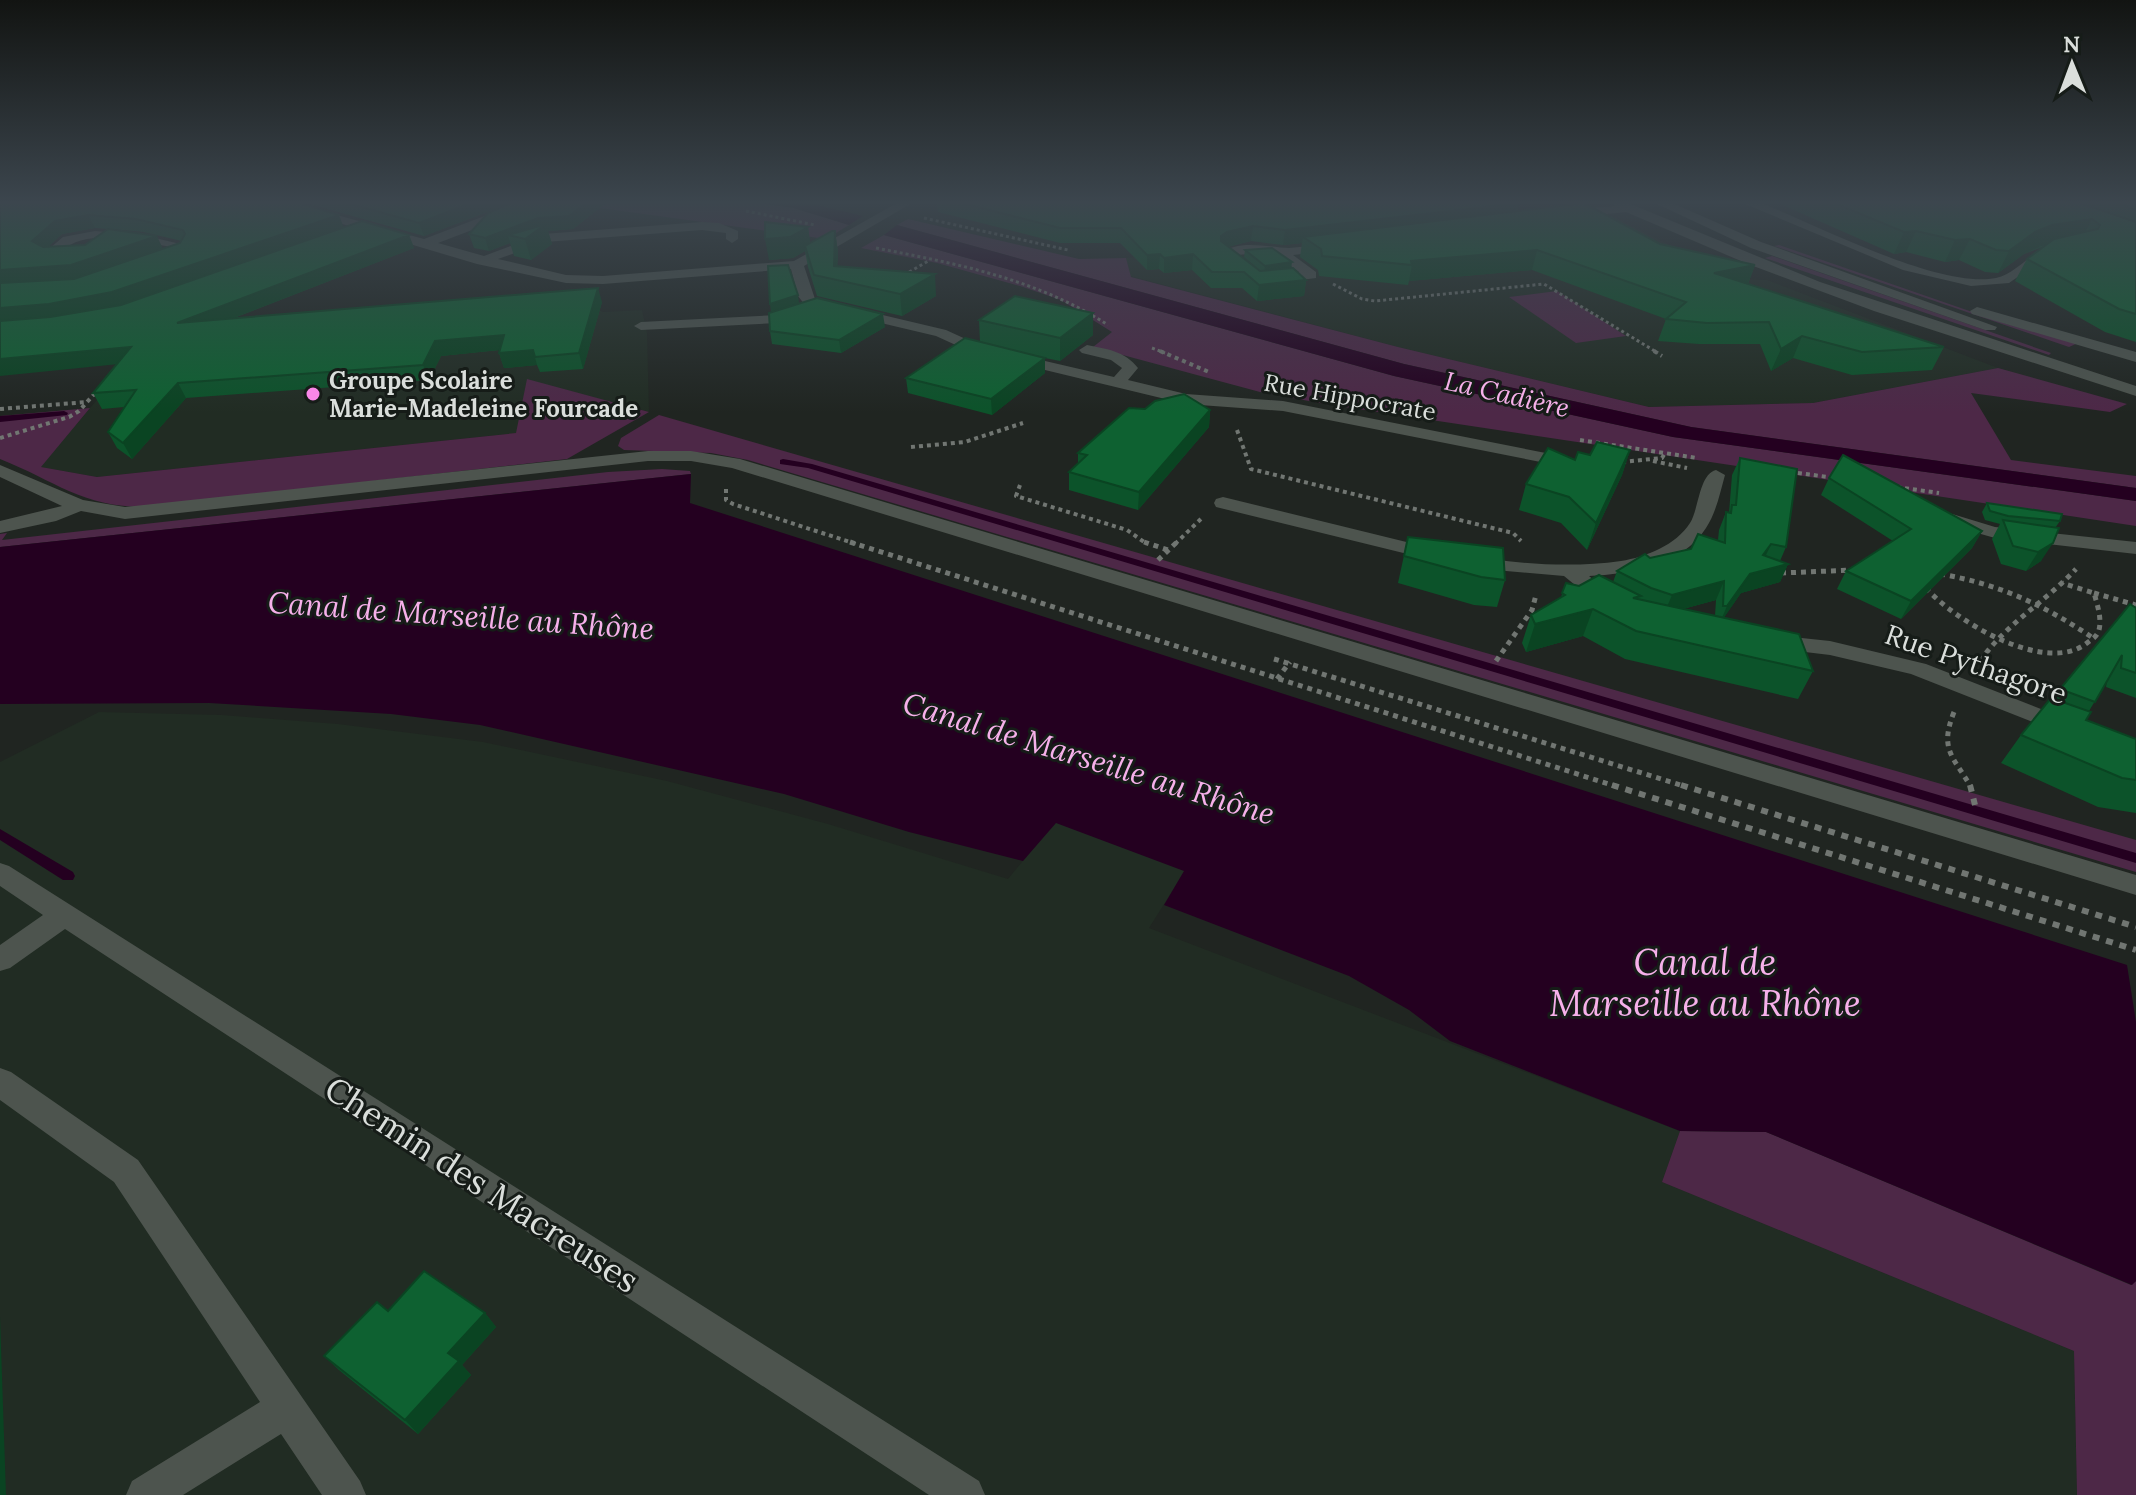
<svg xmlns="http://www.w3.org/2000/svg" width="2136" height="1495" viewBox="0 0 2136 1495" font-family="Lora,serif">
	<rect width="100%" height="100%" fill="#202521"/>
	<g fill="#212c23">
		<path d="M1595,207L1736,279L1767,280L1998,368L1813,403L1649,407L1398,347L1130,276L1126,258Z"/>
		<path d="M582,302L603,312L642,310L647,333L649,412L528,380L517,433L97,477L40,467L152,335Z"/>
		<path d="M99,712L222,715L338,724L483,742L667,781L828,824L1008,879L1055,822L1185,871L1149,928L1680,1131L1662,1182L2074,1351L2077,1495H0V762Z"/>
	</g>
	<g fill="#4d2847">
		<path d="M564,203H760L794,208L849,225L826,239Z"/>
		<path d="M908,219L1079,259L1126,258L1131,277L1398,347L1649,407L1813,403L1998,368L2127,404L2110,412L1971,393L2011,460L2136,476V488L1691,427L1404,364L897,225Z"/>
		<path d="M884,235L1394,376L1673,437L2136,501V526L1325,404L1260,392L1093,347L1112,332L1061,300L1020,286L937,263L861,248Z"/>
		<path d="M1779,245L2007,324L2078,343L2069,347L1774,246Z"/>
		<path d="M1772,256L2051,353L2049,355L1765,258Z"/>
		<path d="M1557,291L1626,336L1576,343L1509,297Z"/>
		<path d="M527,379L649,412L567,459L145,507C81,507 56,481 0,459V416L90,408L41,467L97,477L516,433Z"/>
		<path d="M659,415L2136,840V872L748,460L711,453L624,450L618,446L621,438Z"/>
		<path d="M662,469L690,471L691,474L0,547V534L7,533L2,540L608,472Z"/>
		<path d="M1680,1131L1766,1132L2131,1285L2136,1281V1495H2077L2074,1351L1662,1182Z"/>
	</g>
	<g fill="#240020">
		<path d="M760,203H809L863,216L849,225L794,208Z"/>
		<path d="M897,225L1404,364L1691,427L2136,488V501L1673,437L1394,376L884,235Z"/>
		<path d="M691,474L690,503L2127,965L2136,1022V1281L2132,1285L1766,1132L1680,1131L1450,1041L1409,1010L1349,976L1164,905L1184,871L1056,823L1023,861L909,832L784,794L480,725L391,714L209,703L0,704V547Z"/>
	</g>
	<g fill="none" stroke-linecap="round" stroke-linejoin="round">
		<g fill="#240020" fill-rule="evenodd">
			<path d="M64,411L68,413L67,415L0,422V416Z"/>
			<path d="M783,459L812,464L2136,853V863L808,468L780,464V460Z"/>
			<path d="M0,829L73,872L75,876L73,880H63L0,840Z"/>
		</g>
		<g stroke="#717672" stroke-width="3" stroke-dasharray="3 3" stroke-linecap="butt">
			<path d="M746,211L815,225"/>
			<path d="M924,218L1068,250"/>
			<path d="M876,248C958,264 1037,279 1108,325"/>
			<path d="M904,275L930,260"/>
			<path d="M1333,284L1362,299L1375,301L1544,284L1658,353"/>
			<path d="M1152,348L1165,353"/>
		</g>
		<g stroke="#717672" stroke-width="4" stroke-dasharray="4 4" stroke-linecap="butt">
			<path d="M1160,351L1209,372"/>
			<path d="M1654,351L1662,356"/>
			<path d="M0,409L87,402"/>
			<path d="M1237,430L1251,469L1513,533L1521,541"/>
			<path d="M0,438L69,417L79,411L97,391"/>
			<path d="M1580,440L1697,458"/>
			<path d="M911,447L965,442L1023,423"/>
			<path d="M1653,461L1687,468"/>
			<path d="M1622,462L1662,458L1665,453"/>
			<path d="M1790,472L1836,478"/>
			<path d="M1020,485L1016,496L1127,530L1147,544"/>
			<path d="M1897,487L1939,493"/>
			<path d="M726,489V500L733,504L856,544"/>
			<path d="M1175,544L1203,517"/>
		</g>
		<g stroke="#717672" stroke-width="5" stroke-dasharray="5 5" stroke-linecap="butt">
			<path d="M850,542L1618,787"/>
			<path d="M1144,542L1168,550"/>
			<path d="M1158,560L1177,542"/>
			<path d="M1781,573L1854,570"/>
			<path d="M1940,574C1999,584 2044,605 2093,638"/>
			<path d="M1926,588C1954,620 2045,676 2087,643C2092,639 2097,637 2099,630C2102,618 2097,604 2094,593L2062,583"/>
			<path d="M2094,593L2136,605"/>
			<path d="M1274,659L1687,787"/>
			<path d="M1496,661L1532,610L1536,595"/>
			<path d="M1980,661C2006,624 2045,602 2076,569"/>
			<path d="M1277,679L1290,662"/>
			<path d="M1954,712C1939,750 1953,756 1971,787"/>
		</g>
		<g stroke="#717672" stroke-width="6" stroke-dasharray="7 7" stroke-linecap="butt">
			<path d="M1612,785L2136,950"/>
			<path d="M1681,785L2136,927"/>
			<path d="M1970,785L1975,805"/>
		</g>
		<g fill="#4d544e" fill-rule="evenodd">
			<path d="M272,203H293L424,239L503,209H511V215L438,243L484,256L543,234L702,222L719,223L738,231V239L732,243L726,239V233L702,230L545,242L498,259L566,275L603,276L794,261L897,203H912L804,266L815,299L946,330L981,346L1114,377L1122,368L1111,360L1082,353L1079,350L1087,345C1107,349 1125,351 1138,368L1128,380L1186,394L1283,401L1561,456L1570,461L1561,466L1283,411L1186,404L971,352L936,336L805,305L798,296L791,269L603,284L566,283L477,264Z"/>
			<path d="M1613,203H1628L1820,282L2136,386V396L1874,311L1748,264L1626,212L1567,218L1561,214L1567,210L1615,206Z"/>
			<path d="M1655,203H1672L1761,242L1997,327L1995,330H1985L1751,248Z"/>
			<path d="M1743,203H1761C1817,225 1938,289 1996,278C2016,274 2029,253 2049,247L2055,251L2009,283L1971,286L1903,270Z"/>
			<path d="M95,231L142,235L189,246L186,254L165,262L158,258L176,248C143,242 89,226 61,251L74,252L76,255C69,261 50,260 43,254L63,237Z"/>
			<path d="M1333,243L1338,244V250L1293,255L1316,272V278L1260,285L1222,254C1236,238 1272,248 1289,248C1303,247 1318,245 1333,243ZM1272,252L1299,272L1263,277L1237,255Z"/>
			<path d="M1977,307L2136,352V362L1972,314L1970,311Z"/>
			<path d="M801,309L808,313L806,316L777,323L641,330L634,326L641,322L777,315Z"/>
			<path d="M648,451H691L740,459L2136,875V895L732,468L691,461H648L125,519L81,511L56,521L0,533V521L62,506L0,477V465L83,500L125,507Z"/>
			<path d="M1716,470L1725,475C1720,493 1716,513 1706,528C1682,566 1630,574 1589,576L1616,599L1619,603L1616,607H1602L1564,576L1472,568L1462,562C1470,553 1480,557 1491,559C1534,565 1578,567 1621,561C1646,557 1676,545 1690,523C1699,509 1699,474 1716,470Z"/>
			<path d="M1223,497L1443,551L1446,555L1436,561L1216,507L1214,503L1216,499Z"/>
			<path d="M1949,513L1995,527L2136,542V554L1995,538L1942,523L1940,519L1942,515Z"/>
			<path d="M1772,635L1830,641L1926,664L2074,722L2078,727L2074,732L2066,735L1911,674L1830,655L1764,647L1761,642Z"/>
			<path d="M0,863L9,866L979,1481L985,1495H929L65,929L10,968L0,971V945L43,915L0,886Z"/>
			<path d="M0,1068L11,1072L138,1160L360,1481L366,1495H322L281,1434L183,1495H126L132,1481L260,1402L114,1182L0,1100Z"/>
		</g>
	</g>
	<g fill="#0c532a" fill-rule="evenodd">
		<path d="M0,203L344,227L409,235L414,248L234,318L602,302L583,369L540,372L537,365L504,368L499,353L500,350L441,356L429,380L186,398L132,459L117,448L108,432L124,407L102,409L93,393L117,365ZM95,228L108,229L85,245L48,247L62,234ZM112,229L143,232L182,241L180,243L163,249Z"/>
		<path d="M306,203H606L573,229L548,231L552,244L531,260L514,256L510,243L489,251L474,248L469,234L506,205L424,236Z"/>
		<path d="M937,203H1519L1517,211L1755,265L1748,284L1944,347L1932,370L1852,375L1793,358L1771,371L1760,344H1699L1658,341L1666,319L1532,270L1409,281L1408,285L1319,276L1318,270L1300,257L1302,243L1283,245L1251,241L1228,247L1260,271H1261L1244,257L1245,250L1292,268L1306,280L1304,296L1257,301L1242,288H1211L1192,270L1164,273L1159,269L1147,270L1120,243H1060L938,212Z"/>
		<path d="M1778,203H2136V342L2105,332L2015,281L2027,259L2045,246L2024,254L1998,273L1985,272L1959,260L1945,262L1906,252L1894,254Z"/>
		<path d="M808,227L810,243L835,231L838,252L837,267L936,296L902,316L817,296L808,267L805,251L793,258L769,260Z"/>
		<path d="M979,320L1093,335L1060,361L1045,358V373L992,415L908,393L906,378L980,342Z"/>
		<path d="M885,327L841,353L772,344L770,331Z"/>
		<path d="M1145,409L1210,410L1209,427L1138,510L1069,490V472L1078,464V453Z"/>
		<path d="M1630,450L1622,475L1587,550L1561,523L1519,510L1526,484L1575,460L1590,455Z"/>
		<path d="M1740,458L1786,547L1780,561L1788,564L1780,582L1741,593L1724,617L1813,671L1798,699L1625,659L1583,636L1526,652L1522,643L1531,615L1561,597L1566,583L1579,586L1613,582L1617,571L1650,558L1691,549L1718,540L1719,530L1726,512L1729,513L1732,475ZM1716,600L1715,616L1683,609Z"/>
		<path d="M1829,478L1982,531L1972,548L1901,619L1837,589L1846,571L1893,541L1821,495Z"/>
		<path d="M1987,503L2060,521L2055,528L2041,561L2026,571L2001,564L1992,539L2000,524L1985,520L1982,512Z"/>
		<path d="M1408,537L1505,580L1497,607L1474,605L1398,583Z"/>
		<path d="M2136,608V698L2106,687L2107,681L2089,711L2086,720L2136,739V813L2098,807L2001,763L2021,735L2060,689Z"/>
		<path d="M485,1313L496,1327L462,1365L471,1375L418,1434L339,1370L324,1356Z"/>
	</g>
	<g fill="#0a4422">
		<path d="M471,203H503L504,205L424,236L419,223Z"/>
		<path d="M586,203H606L573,229L548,231L552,244L531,260L525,239L508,235L510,243L489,251L485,238L538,218Z"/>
		<path d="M1504,203H1519L1516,214L1303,237L1302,243L1283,245L1285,230Z"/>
		<path d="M88,215L95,228L62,234L40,254L32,241L55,221Z"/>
		<path d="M339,215L344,228L119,306L58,318L0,323V308Z"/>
		<path d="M2092,219L2081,240L2041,246L2024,254L1998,273L2009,251L2035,232L2052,225Z"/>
		<path d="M1253,226L1251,241L1226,247L1220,252L1221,236L1227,232Z"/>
		<path d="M808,227L811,248L805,246V251L793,258L769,260L765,239Z"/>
		<path d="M835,231L838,252L837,280L834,266Z"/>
		<path d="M1916,231L1906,252L1894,254L1904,232Z"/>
		<path d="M409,235L414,248L184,337L177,323Z"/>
		<path d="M157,236L163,249L78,279L0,285V270Z"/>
		<path d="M1970,239L1959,260L1945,262L1955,240Z"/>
		<path d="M1537,250L1532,270L1409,281L1412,265L1411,261Z"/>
		<path d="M1160,254L1159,269L1147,270V255Z"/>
		<path d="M1193,254L1192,270L1164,273V258Z"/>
		<path d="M1292,262L1291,270L1264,274L1265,266Z"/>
		<path d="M1755,265L1747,286L1714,273Z"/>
		<path d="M935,274L936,296L902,316L900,294Z"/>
		<path d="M1306,280L1304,296L1257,301L1259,285Z"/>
		<path d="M598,288L602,302L583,369L579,353Z"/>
		<path d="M798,295L799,303L771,312L770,304Z"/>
		<path d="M1093,313V335L1060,361V338Z"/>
		<path d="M883,314L885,327L841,353L839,340Z"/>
		<path d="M504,335L508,349L441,356L429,380L423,365L435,341Z"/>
		<path d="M1802,336L1793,358L1771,371L1781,349Z"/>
		<path d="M131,347L139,362L0,376V359Z"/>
		<path d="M533,350L537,365L504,368L499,353Z"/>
		<path d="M1045,358V373L992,415L991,399Z"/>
		<path d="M178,383L186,398L132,459L123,443Z"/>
		<path d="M1210,410L1209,427L1138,510L1139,492Z"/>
		<path d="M1630,450L1622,475L1587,550L1596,523Z"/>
		<path d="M1982,531L1972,548L1901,619L1911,601Z"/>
		<path d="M2053,543L2041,561L2026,571L2038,552Z"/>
		<path d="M1771,544L1763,562L1788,564L1780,582L1741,593L1719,625L1727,606Z"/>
		<path d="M1724,581L1716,600L1664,614L1672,595Z"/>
		<path d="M1593,609L1583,636L1526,652L1535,624Z"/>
		<path d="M485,1313L496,1327L462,1365L471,1375L418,1434L405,1420L448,1353Z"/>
		<path d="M0,1317L6,1495H0Z"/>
	</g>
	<g fill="#0e6131" stroke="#0a4422" stroke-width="2">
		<path d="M0,203H300L339,215L112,292L49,304L0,308V283L74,279L180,243L185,234L183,230L136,219L88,215L55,221L32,241L43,247L85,245L108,229L157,236L71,265L0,270Z"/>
		<path d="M347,203H471L419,223Z"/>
		<path d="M511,203H586L569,216L538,218L485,238L469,234L488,213Z"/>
		<path d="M961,203H1504L1494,206L1285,230L1253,226L1227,232L1221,236V241L1260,271L1293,268L1306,280L1259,285L1244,272H1212L1193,254L1164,258L1160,254L1147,255L1121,228H1060Z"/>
		<path d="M1584,203L1660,244L1755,265L1714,273L1944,347L1862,352L1802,336L1781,349L1769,322L1707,323L1666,319L1686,302L1537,250L1411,261L1412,265L1322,256L1321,249L1303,237Z"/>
		<path d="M1834,203H2080L2136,222V314L2119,309L2027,259L2054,239L2098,229L2100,225L2092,219L2052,225L2035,232L2009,251L1996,250L1970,239L1955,240L1916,231L1904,232Z"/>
		<path d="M2119,203H2136V210Z"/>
		<path d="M362,221L409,235L177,323L598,288L579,353L535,357L533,350L499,353L504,335L435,341L423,365L178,383L123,443L108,432L136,390L93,393L131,347L0,359V321L50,317L121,305Z"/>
		<path d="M765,222L808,227L790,237L765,239Z"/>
		<path d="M546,224L525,239L508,235Z"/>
		<path d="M832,231H835L834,266L935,274L900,294L814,275L805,246Z"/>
		<path d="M1272,248L1292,262L1265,266L1245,250Z"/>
		<path d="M788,265L798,295L770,304L768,266Z"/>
		<path d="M1015,296L1093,313L1060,338L979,320Z"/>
		<path d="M817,298L883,314L839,340L770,331L769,313Z"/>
		<path d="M965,338L1045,358L991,399L906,378Z"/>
		<path d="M1184,394L1210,410L1139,492L1069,472L1087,455L1078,453L1129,408L1145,409L1155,401Z"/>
		<path d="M1597,442L1630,450L1596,523L1569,497L1526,484L1548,448L1575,460L1578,452L1590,455Z"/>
		<path d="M1843,455L1982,531L1911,601L1846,571L1911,529L1829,478Z"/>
		<path d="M1740,458L1797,469L1786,547L1771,544L1763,555L1788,564L1750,574L1727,606H1723L1724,581L1672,595L1651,588L1617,571L1645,554L1650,558L1691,549L1698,534L1725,543L1726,512L1731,513L1732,505H1736Z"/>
		<path d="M1987,503L2062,514L2060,521L2008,516L1990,511Z"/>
		<path d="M2003,520L2059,528L2053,543L2038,552L2013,546Z"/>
		<path d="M1408,537L1503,548L1505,580L1481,577L1404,556Z"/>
		<path d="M1599,575L1641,596L1633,598L1799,634L1813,671L1636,631L1593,609L1535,624L1531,615L1565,595L1562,593L1566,583L1579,586Z"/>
		<path d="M2130,604L2136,608V673L2121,668L2122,655L2095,702L2060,689Z"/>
		<path d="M2051,698L2091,712L2086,720L2136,739V780L2122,778L2021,735Z"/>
		<path d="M424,1271L485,1313L448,1353L459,1361L405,1420L324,1356L377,1302L388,1311Z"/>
	</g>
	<linearGradient id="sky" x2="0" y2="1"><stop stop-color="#121412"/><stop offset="0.49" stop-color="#3c464e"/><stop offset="1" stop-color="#3c464e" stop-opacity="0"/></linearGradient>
	<rect width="2136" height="413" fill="url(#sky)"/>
	<circle fill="#f987e8" stroke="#161c18" stroke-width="3" cx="313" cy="394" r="8"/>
	<g text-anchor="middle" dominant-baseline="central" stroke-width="6" stroke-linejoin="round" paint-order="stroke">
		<g font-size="24" font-weight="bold" fill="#dadedb" stroke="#161c18" text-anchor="start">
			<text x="329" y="380">Groupe Scolaire<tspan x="329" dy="28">Marie-Madeleine Fourcade</tspan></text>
		</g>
		<g font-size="24" fill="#dadedb" stroke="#161c18">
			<text transform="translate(1350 397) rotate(10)">Rue Hippocrate</text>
		</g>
		<g font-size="26" font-style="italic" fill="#f6b0ea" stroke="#161c18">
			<text transform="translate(1507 394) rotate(13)">La Cadière</text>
		</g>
		<g font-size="28" fill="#dadedb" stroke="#161c18">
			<text transform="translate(1976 664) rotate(19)">Rue Pythagore</text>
		</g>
		<g font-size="30" font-style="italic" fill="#f6b0ea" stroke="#161c18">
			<text transform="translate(461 615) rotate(4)">Canal de Marseille au Rhône</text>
			<text transform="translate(1089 758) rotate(17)">Canal de Marseille au Rhône</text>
		</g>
		<g font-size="34" fill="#dadedb" stroke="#161c18">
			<text transform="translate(482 1184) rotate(33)">Chemin des Macreuses</text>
		</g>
		<g font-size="36" font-style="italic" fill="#f6b0ea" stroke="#161c18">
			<text x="1705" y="962">Canal de<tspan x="1705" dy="41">Marseille au Rhône</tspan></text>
		</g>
	</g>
	<g transform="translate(2072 64) rotate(359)" stroke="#161c18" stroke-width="6" paint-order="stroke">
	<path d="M0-6L14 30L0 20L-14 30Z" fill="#dadedb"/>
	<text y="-12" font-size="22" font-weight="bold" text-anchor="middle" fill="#dadedb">N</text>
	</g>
</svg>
